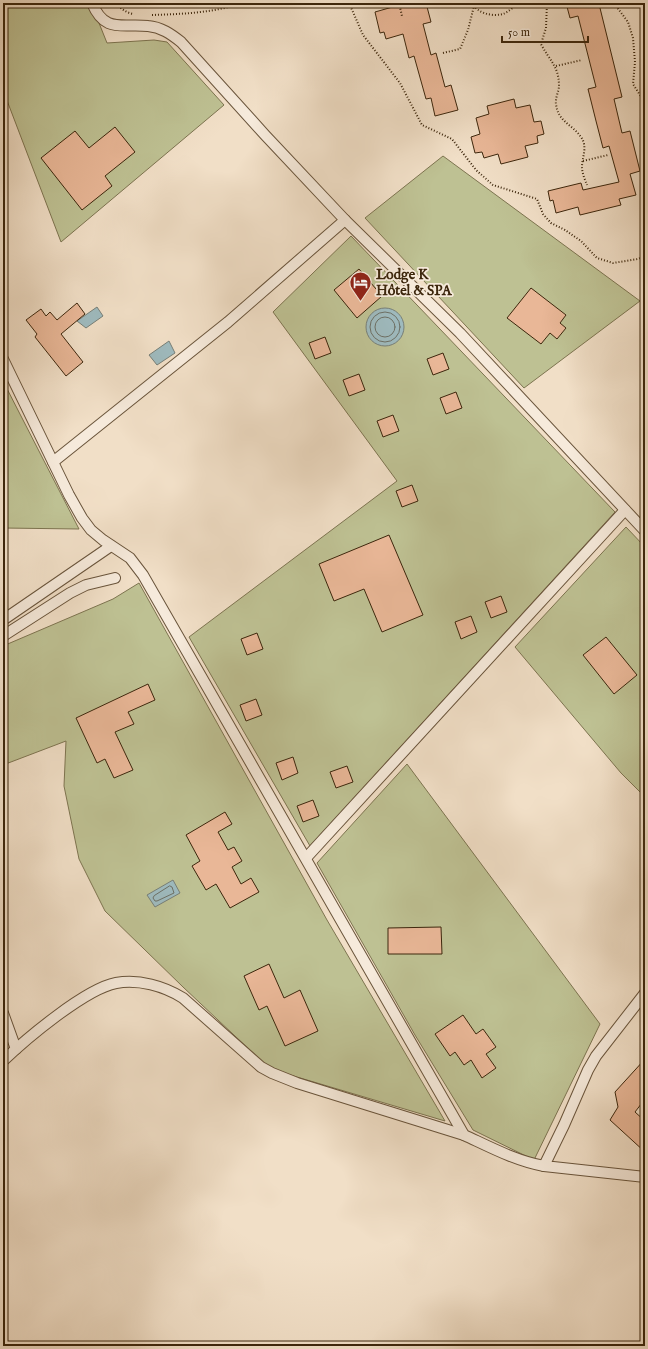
<svg xmlns="http://www.w3.org/2000/svg" width="648" height="1349" viewBox="0 0 648 1349" font-family="'IM FELL English',serif">
	<rect width="100%" height="100%" fill="#f1dfc7"/>
	<filter id="stains"><feTurbulence type="fractalNoise" baseFrequency=".005" numOctaves="4"/><feColorMatrix values="0 0 0 0 .2 0 0 0 0 .09 0 0 0 0 .02 0 0 0 .5 -.17"/></filter>
	<radialGradient id="worn" r=".72"><stop offset=".6" stop-color="#630" stop-opacity="0"/><stop offset="1" stop-color="#630" stop-opacity=".3"/></radialGradient>
	<g fill="#bec193" stroke="#7d7450">
		<path d="M3,3H91L107,43L154,40L167,42L224,105L61,242L3,90Z"/>
		<path d="M443,156L640,301L524,388L365,218Z"/>
		<path d="M351,236L615,512L310,846L189,637L397,481L273,312Z"/>
		<path d="M3,381L79,529L3,528Z"/>
		<path d="M626,527L645,547V797L621,773L515,647Z"/>
		<path d="M139,583L327,920L445,1121L270,1069L183,987L105,911L79,859L64,786L66,741L3,765V646L113,599Z"/>
		<path d="M407,764L600,1024L534,1160L473,1130L415,1035L317,863Z"/>
	</g>
	<g fill="#9ebabe" stroke="#777f77">
		<path d="M97,307L103,316L86,328L77,321Z"/>
		<circle cx="385" cy="327" r="19"/>
		<path d="M169,341L175,353L157,365L149,355Z"/>
		<path d="M173,880L180,893L155,907L147,895Z"/>
	</g>
	<g fill="none" stroke-linecap="round" stroke-linejoin="round">
		<g stroke="#6d7065" stroke-width="1">
			<circle cx="385" cy="327" r="15"/>
			<circle cx="385" cy="327" r="10"/>
			<path d="M170,886L172,887L174,893L157,901H155L153,898L154,896Z"/>
		</g>
	</g>
	<g fill="#e9b797" stroke="#3c260c">
		<path d="M402,3H426L431,22L423,24L431,55L436,53L445,87L451,85L458,110L435,116L431,98L426,99L414,56L409,58L403,34L386,39L384,32L380,33L375,12L403,4Z"/>
		<path d="M566,3H591L592,6L599,4L622,97L614,99L622,133L630,131L640,171L630,174L636,195L619,199L621,205L580,215L578,207L556,213L553,200L550,201L548,191L581,183L583,190L619,182L609,146L603,148L596,121L588,89L596,87L578,16L570,18Z"/>
		<path d="M514,99L516,108L530,105L534,122L541,121L544,134L537,136L538,143L525,146L528,157L501,164L498,154L484,158L482,152L475,153L471,137L480,134L476,118L489,114L487,106Z"/>
		<path d="M115,127L135,152L105,176L112,186L82,210L41,158L75,131L89,148Z"/>
		<path d="M359,269L382,296L357,318L334,290Z"/>
		<path d="M531,288L566,315L560,323L566,328L557,339L550,333L541,344L507,318Z"/>
		<path d="M77,303L85,314L61,334L83,362L66,376L35,337L37,334L26,320L41,309L46,316L50,312L57,320Z"/>
		<path d="M325,337L331,353L315,359L309,343Z"/>
		<path d="M443,353L449,369L433,375L427,359Z"/>
		<path d="M359,374L365,390L349,396L343,380Z"/>
		<path d="M456,392L462,408L446,414L440,398Z"/>
		<path d="M393,415L399,431L383,437L377,421Z"/>
		<path d="M412,485L418,501L402,507L396,491Z"/>
		<path d="M389,535L423,615L382,632L364,589L334,601L319,564Z"/>
		<path d="M501,596L507,612L491,618L485,602Z"/>
		<path d="M471,616L477,632L461,639L455,622Z"/>
		<path d="M257,633L263,649L247,655L241,639Z"/>
		<path d="M606,637L637,675L614,694L583,655Z"/>
		<path d="M148,684L155,700L128,712L134,724L115,732L133,770L114,778L105,759L97,763L76,718Z"/>
		<path d="M256,699L262,715L246,721L240,705Z"/>
		<path d="M293,757L298,773L282,780L276,763Z"/>
		<path d="M347,766L353,782L336,788L330,772Z"/>
		<path d="M313,800L319,816L303,822L297,806Z"/>
		<path d="M225,812L232,824L218,832L228,850L234,847L242,861L232,867L241,884L251,878L259,892L230,908L216,884L206,890L192,866L200,861L186,835Z"/>
		<path d="M441,927L442,954H388V928Z"/>
		<path d="M269,964L284,998L300,990L318,1031L285,1046L267,1006L259,1010L244,976Z"/>
		<path d="M463,1015L476,1034L483,1029L496,1047L486,1054L496,1068L482,1078L471,1060L464,1065L455,1052L450,1056L435,1034Z"/>
		<path d="M645,1059V1099L635,1112L645,1121V1152L610,1120L618,1107L615,1092Z"/>
	</g>
	<g fill="none" stroke-linecap="round" stroke-linejoin="round">
		<defs>
			<g id="street">
				<path d="M92,3C105,34 122,23 148,26C161,27 171,34 181,42L265,135L345,220L460,333L645,531"/>
				<path d="M3,359L69,495L82,518L91,530L103,540L130,558L143,575L464,1135C490,1147 516,1161 544,1166"/>
				<path d="M53,462L228,322L345,220"/>
				<path d="M3,620L111,546"/>
				<path d="M3,636L70,593L86,585L115,578"/>
				<path d="M306,858L625,510"/>
				<path d="M645,993L596,1056L588,1070L564,1125L544,1166L645,1177"/>
				<path d="M3,1013L16,1049"/>
				<path d="M3,1061C26,1039 85,989 116,983C139,979 164,986 183,998L261,1067L272,1073L297,1083L464,1135"/>
			</g>
		</defs>
		<use href="#street" stroke="#69543b" stroke-width="12"/>
		<g stroke="#3c260c" stroke-width="2" stroke-dasharray="1 2" stroke-linecap="butt">
			<path d="M117,3C120,9 127,13 134,14"/>
			<path d="M349,3L363,35L400,83L422,125L452,139L476,170L493,185L537,199L543,214L551,223L565,230L581,241L597,258L613,263L638,259L645,256"/>
			<path d="M399,3L402,16"/>
			<path d="M472,3C477,13 492,17 503,14C508,12 514,7 518,3"/>
			<path d="M547,3L546,28L541,44C549,60 559,66 559,86C559,91 555,98 556,104C558,122 572,124 581,137C588,147 582,157 582,167C582,173 585,180 587,185"/>
			<path d="M615,3L616,6L628,22L633,38L635,62L633,84L645,103"/>
			<path d="M152,15C182,14 213,13 242,3"/>
			<path d="M443,53L460,49L468,30L474,6"/>
			<path d="M556,66L582,60"/>
			<path d="M583,161L608,155"/>
		</g>
		<use href="#street" stroke="#f6eadb" stroke-width="10"/>
	</g>
	<defs>
		<symbol id="hotel-pin" viewBox="-11 -11 22 30"><path d="M0 17L-7.5 6A9.5 9.5 0 1 1 7.5 6Z" fill="#8f2418" stroke="#f6eadb"/><path d="M-6-4.5h1.5V1H6V5H4.5V3h-9V5H-6ZM-4 0a1.8 1.8 0 1 1 3.6 0ZM.5 0V-2.5h3Q6-2.5 6 0Z" fill="#fff"/></symbol>
	</defs>
	<g fill-rule="evenodd">
		<use href="#hotel-pin" x="348" y="270" width="25" height="34"/>
	</g>
	<g text-anchor="middle" dominant-baseline="central" stroke-width="3.5" stroke-linejoin="round" paint-order="stroke">
		<g font-size="14" font-weight="bold" fill="#3c260c" stroke="#f6eadb" text-anchor="start">
			<text x="376" y="275">Lodge K<tspan x="376" dy="16">Hôtel &amp; SPA</tspan></text>
		</g>
	</g>
	<rect width="648" height="1349" fill="none" stroke="#f1dfc7" stroke-width="16"/>
	<rect x="4" y="4" width="640" height="1341" fill="none" stroke="#3c260c" stroke-width="2"/>
	<rect x="8" y="8" width="632" height="1333" fill="none" stroke="#3c260c"/>
	<path d="M502 36v6h86v-6" fill="none" stroke="#3c260c" stroke-width="2"/>
	<text x="508" y="36" font-size="12" fill="#3c260c" stroke="#f6eadb" stroke-width="3" paint-order="stroke">50 m</text>
	<rect width="100%" height="100%" filter="url(#stains)"/>
	<rect width="100%" height="100%" fill="url(#worn)"/>
</svg>
